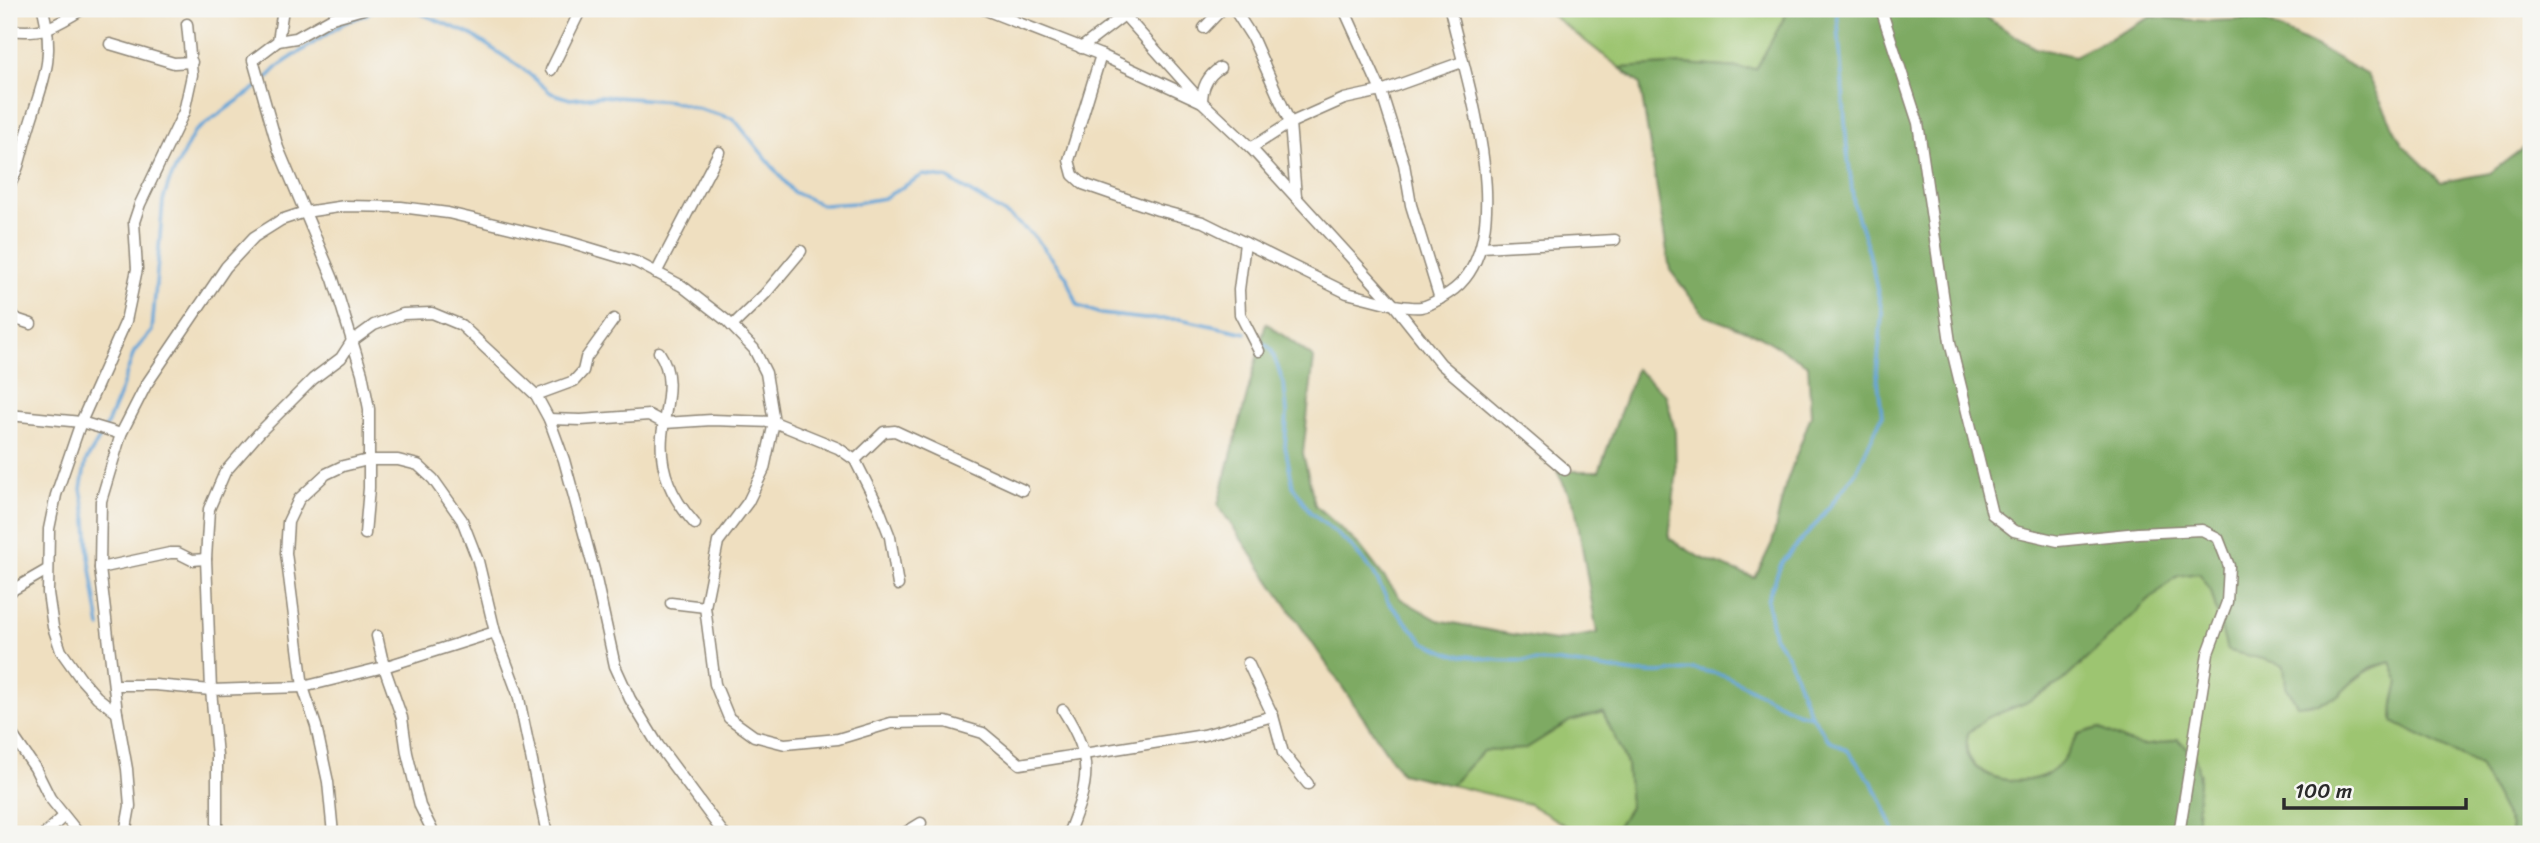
<svg xmlns="http://www.w3.org/2000/svg" width="2540" height="843" viewBox="0 0 2540 843" font-family="Sriracha,sans-serif">
	<rect width="100%" height="100%" fill="#f6f6f2"/>
	<filter id="ink" filterUnits="userSpaceOnUse"><feTurbulence type="fractalNoise" baseFrequency=".0143" numOctaves="2"/><feDisplacementMap in="SourceGraphic" scale="14" xChannelSelector="R" yChannelSelector="G"/><feConvolveMatrix kernelMatrix="1 2 1 2 8 2 1 2 1" color-interpolation-filters="sRGB"/></filter>
	<filter id="wash" filterUnits="userSpaceOnUse"><feTurbulence type="fractalNoise" baseFrequency=".00686" numOctaves="4" result="noise"/><feDisplacementMap in="SourceGraphic" scale="28" xChannelSelector="R" yChannelSelector="G"/><feGaussianBlur stdDeviation="1.57" result="paint"/><feColorMatrix in="noise" values="0 0 0 0 0 0 0 0 0 0 0 0 0 0 0 0 0 1.4 0 .05"/><feComposite in="paint" operator="in"/></filter>
	<g filter="url(#wash)">
		<rect width="100%" height="100%" fill="#efdfc0"/>
		<g fill="#9dc571" stroke="#64784e" stroke-width="2">
			<path d="M1544,9H1789L1757,69L1683,64L1620,68Z"/>
			<path d="M2199,573L2211,590L2227,650C2246,656 2266,658 2285,666L2286,686L2338,696C2354,679 2368,668 2391,662L2399,682L2394,703L2393,722L2479,765L2510,823L2512,834H2197L2195,815L2200,773L2178,739C2138,751 2134,745 2098,728L2078,734C2072,744 2066,758 2058,766C2036,789 1981,785 1968,755C1965,749 1967,740 1968,733L1986,718L2025,703L2063,681L2162,588L2178,576Z"/>
			<path d="M1603,712L1627,764L1630,807L1613,834H1580L1529,804L1451,785L1483,751L1525,749L1570,721Z"/>
		</g>
		<path fill="#7eaa63" stroke="#546a47" stroke-width="2" d="M1789,9H1972L2035,48L2075,56L2151,17L2209,21L2260,19L2317,47L2367,75L2402,144L2441,182L2490,173L2531,142V834H2512L2510,823L2479,765L2393,722L2394,703L2399,682L2391,662L2372,667L2352,682L2338,696L2319,703L2297,705L2286,686L2284,666C2266,658 2246,656 2227,650L2211,591L2199,573L2178,576L2162,588L2063,681L2025,703L1986,718L1968,733C1967,740 1965,749 1968,755C1981,785 2036,789 2058,766C2066,757 2072,744 2079,734L2099,728C2134,745 2139,751 2178,739C2183,744 2190,749 2194,756C2204,775 2195,810 2197,834H1613L1630,807L1627,764L1603,712L1570,721L1525,749L1483,751L1451,785L1401,773L1218,505L1266,323L1314,358L1303,453L1315,505L1360,546L1401,599L1438,620L1498,632L1555,641L1597,633L1575,506L1557,471H1599L1636,369L1666,395L1675,431L1676,478L1669,538L1699,557L1755,578L1772,543L1785,486L1811,415L1808,365L1760,336L1705,316L1670,270L1640,84L1620,68L1683,64L1756,69Z"/>
		<g fill="none" stroke-linecap="round" stroke-linejoin="round">
			<g stroke="#64a4d7" stroke-width="3.5">
				<path d="M410,9L472,35L523,69L551,93L570,99L601,96L671,101L734,119L793,192L823,205L856,203L884,198L923,175L947,178L1009,216L1035,237L1066,276L1078,306L1101,314L1145,319H1180L1246,333"/>
				<path d="M1837,9L1847,149L1854,205L1869,252L1882,312L1877,372L1882,416L1856,472L1816,524L1782,562L1767,600L1774,636L1789,658L1809,712L1828,739L1848,751L1874,785L1896,834"/>
				<path d="M263,82L280,65L344,23L367,14L373,9"/>
				<path d="M1256,338L1271,349L1284,384L1287,413L1285,446L1293,486L1310,512L1349,544L1373,572L1389,603L1424,642L1451,654L1498,660L1559,662L1637,673H1661L1694,669L1724,675L1796,712L1812,716"/>
				<path d="M100,627L89,556L87,520L81,489L86,461L105,429L119,396L134,352L152,331L163,201L169,182L194,132L257,87"/>
			</g>
		</g>
	</g>
	<g filter="url(#ink)">
		<g fill="none" stroke-linecap="round" stroke-linejoin="round">
			<defs>
				<g id="minor">
					<path d="M283,9L278,41L253,60L278,148L333,279L362,373L369,409V488L365,534"/>
					<path d="M983,9L1101,55L1202,102L1251,148L1394,305C1402,306 1412,308 1421,307C1430,306 1441,298 1449,293C1524,244 1465,78 1450,9"/>
					<path d="M1119,9L1202,102C1202,87 1207,76 1220,68"/>
					<path d="M1234,9L1252,37L1290,123L1296,197"/>
					<path d="M1344,9L1381,91L1404,164L1411,205L1440,299"/>
					<path d="M1881,9L1918,123L1950,342L1992,514L2014,531L2058,541L2138,533L2202,530L2218,538L2229,566L2227,602L2208,653L2179,834"/>
					<path d="M1204,28L1222,9"/>
					<path d="M9,30C46,34 52,27 83,9"/>
					<path d="M278,41L296,38L332,18L363,9"/>
					<path d="M110,44L174,63L192,62"/>
					<path d="M1081,48L1123,16"/>
					<path d="M1101,55L1069,160L1073,175L1083,184L1158,210L1203,222L1347,293L1394,305L1441,364L1565,470"/>
					<path d="M551,70L581,9"/>
					<path d="M1251,148L1290,123L1344,99L1381,91L1462,62"/>
					<path d="M9,186C20,168 22,149 28,130C42,82 56,61 43,9"/>
					<path d="M1245,243L1239,290L1240,314L1259,351"/>
					<path d="M1481,247L1615,240"/>
					<path d="M656,273L719,152"/>
					<path d="M9,313L19,320L31,324"/>
					<path d="M732,326L765,294L801,251"/>
					<path d="M659,352C677,379 665,406 662,436C659,471 672,498 695,524"/>
					<path d="M536,395L574,381L583,371L586,358L614,319"/>
					<path d="M9,415L81,422L121,434"/>
					<path d="M549,419L581,420L649,415L664,423L712,420L774,422L838,448L855,460L878,506L890,537L898,585"/>
					<path d="M855,460L884,432L895,431L1023,490"/>
					<path d="M100,568L170,553H178L192,560L206,559"/>
					<path d="M9,592L47,570"/>
					<path d="M671,603L705,607"/>
					<path d="M377,636L384,667L402,718L407,753L420,806L434,834"/>
					<path d="M1248,663L1273,716L1283,753L1308,784"/>
					<path d="M115,685H155L211,690L303,687L384,667L495,632"/>
					<path d="M1063,710C1095,760 1089,782 1068,834"/>
					<path d="M117,713L97,697L81,679L61,651L53,627L48,593L49,529L56,495L81,422L126,321L137,269L134,222L140,204L184,112L192,75L187,24"/>
					<path d="M9,730L35,768L50,798L79,834"/>
					<path d="M45,834L64,816"/>
					<path d="M125,834L130,806L127,769L117,713L100,568L101,501L121,434L146,385L226,267L254,237L281,220L305,212L345,206L401,207L448,213L566,241L636,262L682,286L727,321L754,349L766,373L774,422L764,469L748,502L718,542L705,607L715,684L729,718L754,736L785,744L838,739L891,723L946,722L983,733L1020,764L1204,735L1273,716"/>
					<path d="M217,834V756L211,690L206,559L209,509L225,472L260,432L313,379L341,358L352,341L374,325L403,314L432,313L461,325L536,395L549,419L564,460L594,570L615,666L630,699L658,745L724,834"/>
					<path d="M333,834L328,782L316,726L303,687L286,553L288,522L299,499L326,474L343,466L368,460H398L418,465L433,479L462,520L478,561L495,632L518,694L547,834"/>
					<path d="M903,834L921,823"/>
				</g>
			</defs>
			<use href="#minor" stroke="#8d8576" stroke-width="13"/>
			<use href="#minor" stroke="#fff" stroke-width="10"/>
		</g>
	</g>
	<rect width="2540" height="843" fill="none" stroke="#f6f6f2" stroke-width="35"/>
	<path d="M2284 798v10h182v-10" fill="none" stroke="#2b2b2b" stroke-width="3.5"/>
	<text x="2295" y="798" font-size="21" fill="#2b2b2b" stroke="#f6f6f2" stroke-width="5" paint-order="stroke">100 m</text>
</svg>
